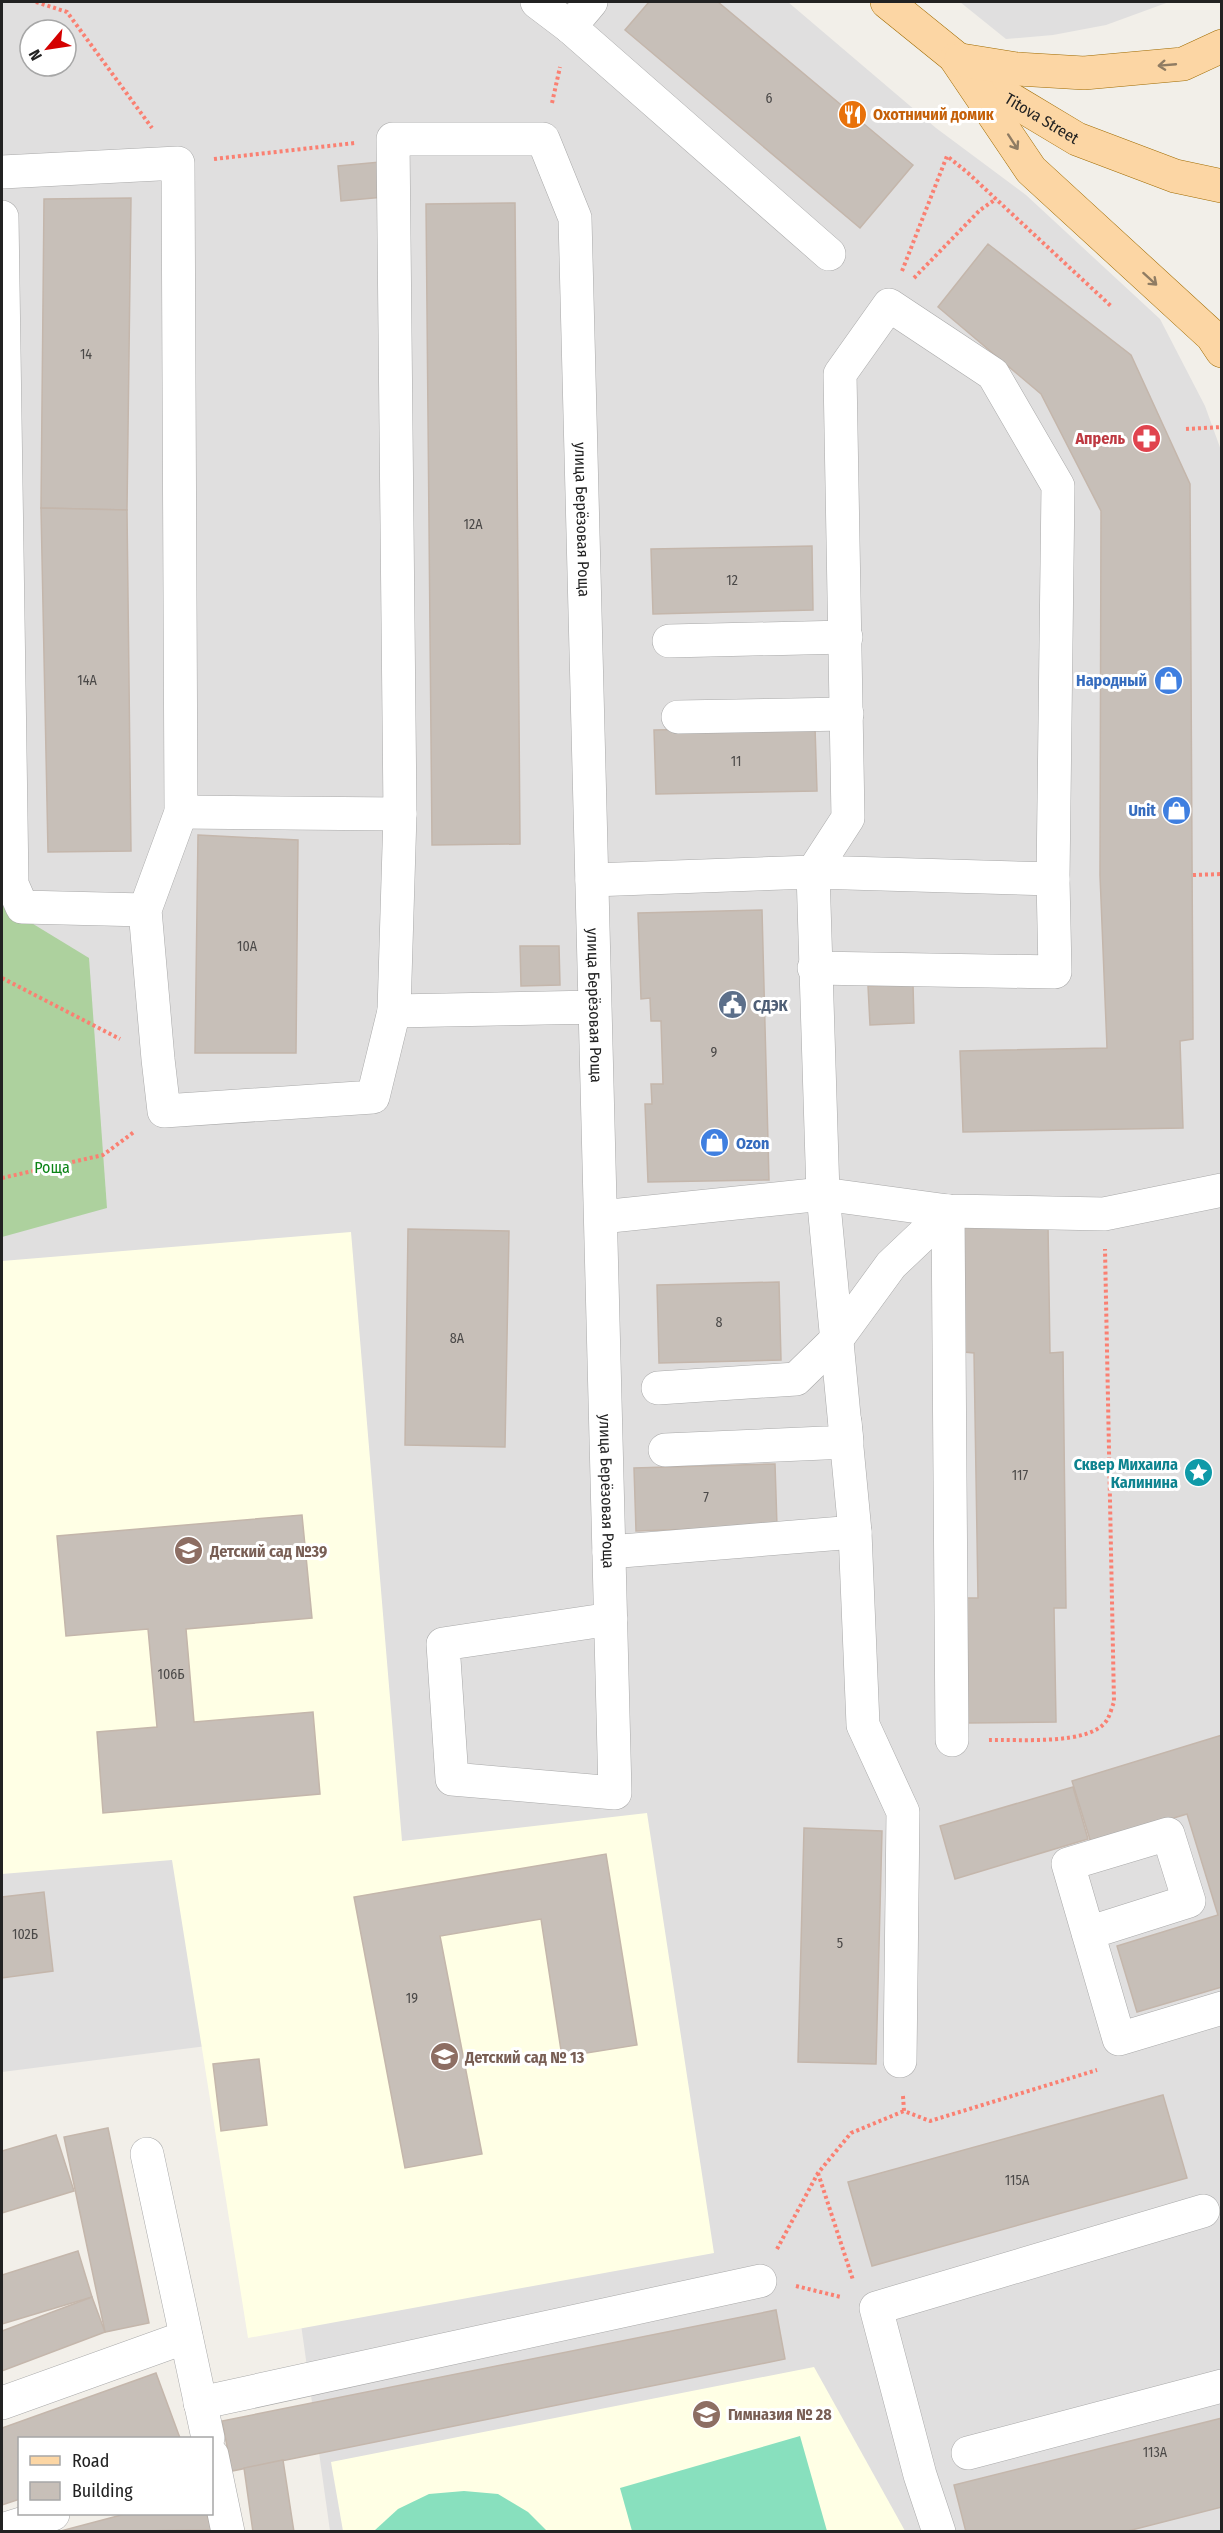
<svg xmlns="http://www.w3.org/2000/svg" width="1223" height="2533" viewBox="0 0 1223 2533" font-family="'Fira Sans Condensed',sans-serif">
	<rect width="100%" height="100%" fill="#f2efe9"/>
	<g fill="#e0dfdf" fill-rule="evenodd">
		<path d="M2,2H788L936,128L1026,195L1160,319L1205,406L1222,453L1221,2531H330L261,2039L2,2072ZM30,30H66V66H30Z"/>
		<path d="M960,2H1169L1106,25L1053,35L1006,39Z"/>
	</g>
	<g fill="#ffffe5">
		<path d="M351,1232L402,1841L647,1813L714,2253L248,2338L172,1860L2,1874V1261Z"/>
		<path d="M814,2367L905,2531H343L331,2462Z"/>
	</g>
	<path fill="#add19e" d="M2,905L89,958L107,1208L2,1237Z"/>
	<g fill="#88e0be">
		<path d="M800,2436L827,2531H632L620,2488Z"/>
		<path d="M464,2491L498,2494L528,2512L547,2531H374L398,2509L429,2494Z"/>
	</g>
	<g fill="#c7bfb8" stroke="#c4b6ab" stroke-width="1.5">
		<path d="M649,2H718L913,165L860,228L625,30Z"/>
		<path d="M380,162L384,197L341,201L338,166Z"/>
		<path d="M131,198L127,510L41,508L44,199Z"/>
		<path d="M515,203L520,844L432,845L426,204Z"/>
		<path d="M988,244L1131,355L1190,484L1193,1039L1180,1041L1183,1128L963,1132L960,1051L1107,1048L1100,875L1101,511L1041,394L938,307Z"/>
		<path d="M41,508L127,510L131,851L48,852Z"/>
		<path d="M812,546L813,610L653,614L651,549Z"/>
		<path d="M815,727L817,791L656,794L654,730Z"/>
		<path d="M198,835L298,840L296,1053H195Z"/>
		<path d="M762,910L769,1180L648,1182L645,1104H652L651,1084H663L661,1021H651L650,998L641,999L638,913Z"/>
		<path d="M520,946H559L560,985L521,986Z"/>
		<path d="M913,984L914,1023L870,1025L868,986Z"/>
		<path d="M1048,1226L1050,1353L1063,1352L1066,1608H1054L1056,1722L967,1723L966,1598H978L974,1353L964,1352L962,1227Z"/>
		<path d="M408,1229L509,1231L505,1447L405,1445Z"/>
		<path d="M779,1282L781,1360L659,1363L657,1285Z"/>
		<path d="M775,1464L777,1526L636,1531L634,1468Z"/>
		<path d="M302,1515L312,1618L186,1629L194,1722L313,1712L320,1794L103,1813L97,1732L157,1727L148,1629L66,1636L57,1536Z"/>
		<path d="M1222,1735V1987L1137,2012L1117,1946L1218,1915L1187,1814L1091,1843L1072,1781Z"/>
		<path d="M1073,1787L1088,1839L955,1879L940,1826Z"/>
		<path d="M804,1828L882,1831L876,2064L798,2062Z"/>
		<path d="M606,1854L637,2045L562,2057L541,1919L440,1936L482,2154L405,2168L354,1897Z"/>
		<path d="M44,1892L53,1971L2,1978V1897Z"/>
		<path d="M259,2059L267,2125L221,2131L213,2064Z"/>
		<path d="M1163,2095L1187,2178L872,2266L848,2182Z"/>
		<path d="M108,2128L149,2323L105,2332L64,2137Z"/>
		<path d="M56,2135L74,2191L2,2213V2151Z"/>
		<path d="M78,2251L92,2297L2,2324V2275Z"/>
		<path d="M92,2297L105,2332L2,2371V2331Z"/>
		<path d="M776,2310L785,2359L232,2471L222,2421Z"/>
		<path d="M156,2373L180,2438H20V2499L2,2505V2428Z"/>
		<path d="M1222,2418V2507L1124,2532H966L954,2485Z"/>
		<path d="M283,2460L294,2532H253L244,2468Z"/>
		<path d="M125,2514H207L211,2530L57,2532Z"/>
	</g>
	<g fill="none" stroke-linecap="round" stroke-linejoin="round">
		<defs>
			<g id="minor">
				<path d="M537,2L570,27L591,2"/>
				<path d="M570,27L829,254"/>
				<path d="M2,172L178,163L181,812L145,910L158,1059L164,1111L373,1097L394,1011"/>
				<path d="M2,217L12,884L22,907L145,910"/>
				<path d="M669,641L846,637"/>
				<path d="M678,717L847,714"/>
				<path d="M181,812L400,814"/>
				<path d="M592,880L813,872L848,818L840,374L889,305L993,374L1058,486L1053,879L813,872L823,1194L855,1532L609,1552"/>
				<path d="M814,968L1055,972L1053,879"/>
				<path id="s1" d="M595,1007L394,1011L400,814L393,139H543L575,218L615,1793L452,1779L443,1644L611,1619"/>
				<path d="M948,1211L952,1740"/>
				<path d="M601,1217L823,1194L948,1211L1104,1214L1222,1190"/>
				<path d="M658,1388L796,1379L837,1339L891,1265L948,1211"/>
				<path d="M665,1450L847,1442L845,1422"/>
				<path d="M855,1532L863,1725L903,1812L900,2061"/>
				<path d="M1088,1933L1189,1901L1168,1834L1068,1864L1119,2039L1222,2008"/>
				<path d="M147,2154L208,2438"/>
				<path d="M2,2403L186,2337"/>
				<path d="M200,2403L760,2281"/>
				<path d="M968,2453L1222,2386"/>
				<path d="M212,2455L228,2532"/>
				<path d="M2,2530L53,2514"/>
				<path d="M939,2532L920,2475L876,2308L1203,2211"/>
			</g>
			<g id="major">
				<path id="s2" d="M887,2L997,91L1077,139L1175,176L1222,186"/>
				<path d="M956,59L1031,170L1212,336L1222,351"/>
				<path d="M961,60L1017,69L1084,73L1183,64L1222,46"/>
			</g>
		</defs>
		<use href="#minor" stroke="#a9a9a9" stroke-width="34"/>
		<use href="#major" stroke="#a06b00" stroke-width="34"/>
		<g stroke="#fa8072" stroke-width="4" stroke-dasharray="3 3" stroke-linecap="butt">
			<path d="M36,2L67,12L152,128"/>
			<path d="M552,103L560,67"/>
			<path d="M214,159L355,143"/>
			<path d="M902,271L947,156L968,173L1112,307"/>
			<path d="M914,278L980,210L996,199"/>
			<path d="M1186,429L1222,427"/>
			<path d="M1193,875L1222,874"/>
			<path d="M2,978L120,1039"/>
			<path d="M2,1178L103,1155L134,1132"/>
			<path d="M989,1740C1017,1739 1091,1746 1107,1720C1110,1715 1112,1707 1114,1702L1105,1249"/>
			<path d="M903,2096L904,2111L930,2121L1097,2070"/>
			<path d="M818,2173L853,2280"/>
			<path d="M777,2249L818,2173L851,2133L904,2111"/>
			<path d="M796,2286L841,2297"/>
		</g>
		<use href="#minor" stroke="#fff" stroke-width="33"/>
		<use href="#major" stroke="#fcd6a4" stroke-width="33"/>
	</g>
	<defs><path id="oneway-shaft" d="M-6 0H5M1.5-3L5.5 0L1.5 3" fill="none" stroke-width="1.6" stroke-linecap="round" stroke-linejoin="round" transform="scale(1.5)"/></defs>
	<g stroke="#8f7c63">
		<use href="#oneway-shaft" transform="translate(1167 65) rotate(175)"/>
		<use href="#oneway-shaft" transform="translate(1013 142) rotate(57)"/>
		<use href="#oneway-shaft" transform="translate(1150 279) rotate(42)"/>
	</g>
	<defs>
		<symbol id="restaurant-disc" viewBox="-11 -11 22 22"><circle r="9.5" fill="#e8710a" stroke="#fff"/><path d="M-5-6h1v4h1v-4h1v4h1v-4h1v5L-1.5 .5V6h-2V.5L-5-1ZM5-6V6H3V1.5H1.5Q1.5-4 5-6Z" fill="#fff"/></symbol>
		<symbol id="pharmacy-disc" viewBox="-11 -11 22 22"><circle r="9.5" fill="#e0444e" stroke="#fff"/><path d="M-2-6h4v4h4v4h-4v4h-4v-4h-4v-4h4Z" fill="#fff"/></symbol>
		<symbol id="shop-disc" viewBox="-11 -11 22 22"><circle r="9.5" fill="#3f7fe0" stroke="#fff"/><path d="M-5-2.5h2.3a2.7 3.5 0 0 1 5.4 0H5L5.5 6h-11ZM-1.5-2.5h3a1.5 2.3 0 0 0-3 0Z" fill="#fff"/></symbol>
		<symbol id="civic-disc" viewBox="-11 -11 22 22"><circle r="9.5" fill="#5c6f8a" stroke="#fff"/><path d="M-.6-6.5H3V-4.5H.6V-3L4-1V1h2V6H-6V1h2V-1L-.6-3ZM-1.2 2.5V6h2.4V2.5Z" fill="#fff"/></symbol>
		<symbol id="sight-disc" viewBox="-11 -11 22 22"><circle r="9.5" fill="#0f9aa8" stroke="#fff"/><path d="M0-6L1.8-2.2L6-1.7L2.9 1.2L3.7 5.4L0 3.3L-3.7 5.4L-2.9 1.2L-6-1.7L-1.8-2.2Z" fill="#fff"/></symbol>
		<symbol id="school-disc" viewBox="-11 -11 22 22"><circle r="9.5" fill="#8d6e63" stroke="#fff"/><path d="M0-5L7-2L0 1L-7-2ZM-4 1L0 2.5L4 1V4Q0 6-4 4Z" fill="#fff"/></symbol>
	</defs>
	<g fill-rule="evenodd">
		<use href="#restaurant-disc" x="836" y="98" width="33" height="33"/>
		<use href="#pharmacy-disc" x="1130" y="422" width="33" height="33"/>
		<use href="#shop-disc" x="1152" y="664" width="33" height="33"/>
		<use href="#shop-disc" x="1160" y="794" width="33" height="33"/>
		<use href="#civic-disc" x="716" y="988" width="33" height="33"/>
		<use href="#shop-disc" x="698" y="1126" width="33" height="33"/>
		<use href="#sight-disc" x="1182" y="1456" width="33" height="33"/>
		<use href="#school-disc" x="172" y="1534" width="33" height="33"/>
		<use href="#school-disc" x="428" y="2040" width="33" height="33"/>
		<use href="#school-disc" x="690" y="2398" width="33" height="33"/>
	</g>
	<g text-anchor="middle" dominant-baseline="central" stroke-width="6" stroke-linejoin="round" paint-order="stroke">
		<g font-size="14" fill="#4b4948">
			<text x="769" y="98">6</text>
			<text x="86" y="354">14</text>
			<text x="473" y="524">12А</text>
			<text x="732" y="580">12</text>
			<text x="87" y="680">14А</text>
			<text x="736" y="761">11</text>
			<text x="247" y="946">10А</text>
			<text x="714" y="1052">9</text>
			<text x="719" y="1322">8</text>
			<text x="457" y="1338">8А</text>
			<text x="1020" y="1475">117</text>
			<text x="706" y="1497">7</text>
			<text x="171" y="1674">106Б</text>
			<text x="25" y="1934">102Б</text>
			<text x="840" y="1943">5</text>
			<text x="412" y="1998">19</text>
			<text x="1017" y="2180">115А</text>
			<text x="1155" y="2452">113А</text>
		</g>
		<g font-size="16" font-weight="bold" fill="#c56008" stroke="#fff" text-anchor="start">
			<text x="873" y="114">Охотничий домик</text>
		</g>
		<g font-size="16" fill="#222" stroke="#fff">
			<text stroke="none"><textPath href="#s2" startOffset="194">Titova Street</textPath></text>
			<text stroke="none"><textPath href="#s1" startOffset="1610">улица Берёзовая Роща</textPath></text>
			<text stroke="none"><textPath href="#s1" startOffset="2096">улица Берёзовая Роща</textPath></text>
			<text stroke="none"><textPath href="#s1" startOffset="2582">улица Берёзовая Роща</textPath></text>
		</g>
		<g font-size="16" font-weight="bold" fill="#be3a42" stroke="#fff" text-anchor="end">
			<text x="1125" y="438">Апрель</text>
		</g>
		<g font-size="16" font-weight="bold" fill="#366cbe" stroke="#fff" text-anchor="end">
			<text x="1147" y="680">Народный</text>
			<text x="1156" y="810">Unit</text>
			<text x="736" y="1143" text-anchor="start">Ozon</text>
		</g>
		<g font-size="16" font-weight="bold" fill="#4e5e75" stroke="#fff" text-anchor="start">
			<text x="753" y="1005">СДЭК</text>
		</g>
		<g font-size="16" fill="#0c8416" stroke="#fff">
			<text x="52" y="1167">Роща</text>
		</g>
		<g font-size="16" font-weight="bold" fill="#0d838f" stroke="#fff" text-anchor="end">
			<text x="1178" y="1464">Сквер Михаила<tspan x="1178" dy="18">Калинина</tspan></text>
		</g>
		<g font-size="16" font-weight="bold" fill="#785e54" stroke="#fff" text-anchor="start">
			<text x="210" y="1551">Детский сад №39</text>
			<text x="465" y="2057">Детский сад № 13</text>
			<text x="728" y="2414">Гимназия № 28</text>
		</g>
	</g>
	<rect width="1223" height="2533" fill="none" stroke="#222222" stroke-width="6"/>
	<rect x="18" y="2437" width="195" height="78" fill="#ffffff" stroke="#a7a7a7" stroke-width="1.5"/>
	<rect x="30" y="2456" width="30" height="9" fill="#fcd6a4" stroke="#a7a7a7" stroke-width="1.5"/>
	<text x="72" y="2467" font-size="18" fill="#222222">Road</text>
	<rect x="30" y="2482" width="30" height="18" fill="#c7bfb8" stroke="#a7a7a7" stroke-width="1.5"/>
	<text x="72" y="2497" font-size="18" fill="#222222">Building</text>
	<g transform="translate(48 48) rotate(241)"><circle r="28" fill="#ffffff" stroke="#a7a7a7" stroke-width="1.5"/>
	<path d="M0-4.5L10 22L0 15L-10 22Z" fill="#d40000"/>
	<text y="-9" font-size="16" font-weight="bold" text-anchor="middle" fill="#222222">N</text>
	</g>
</svg>
